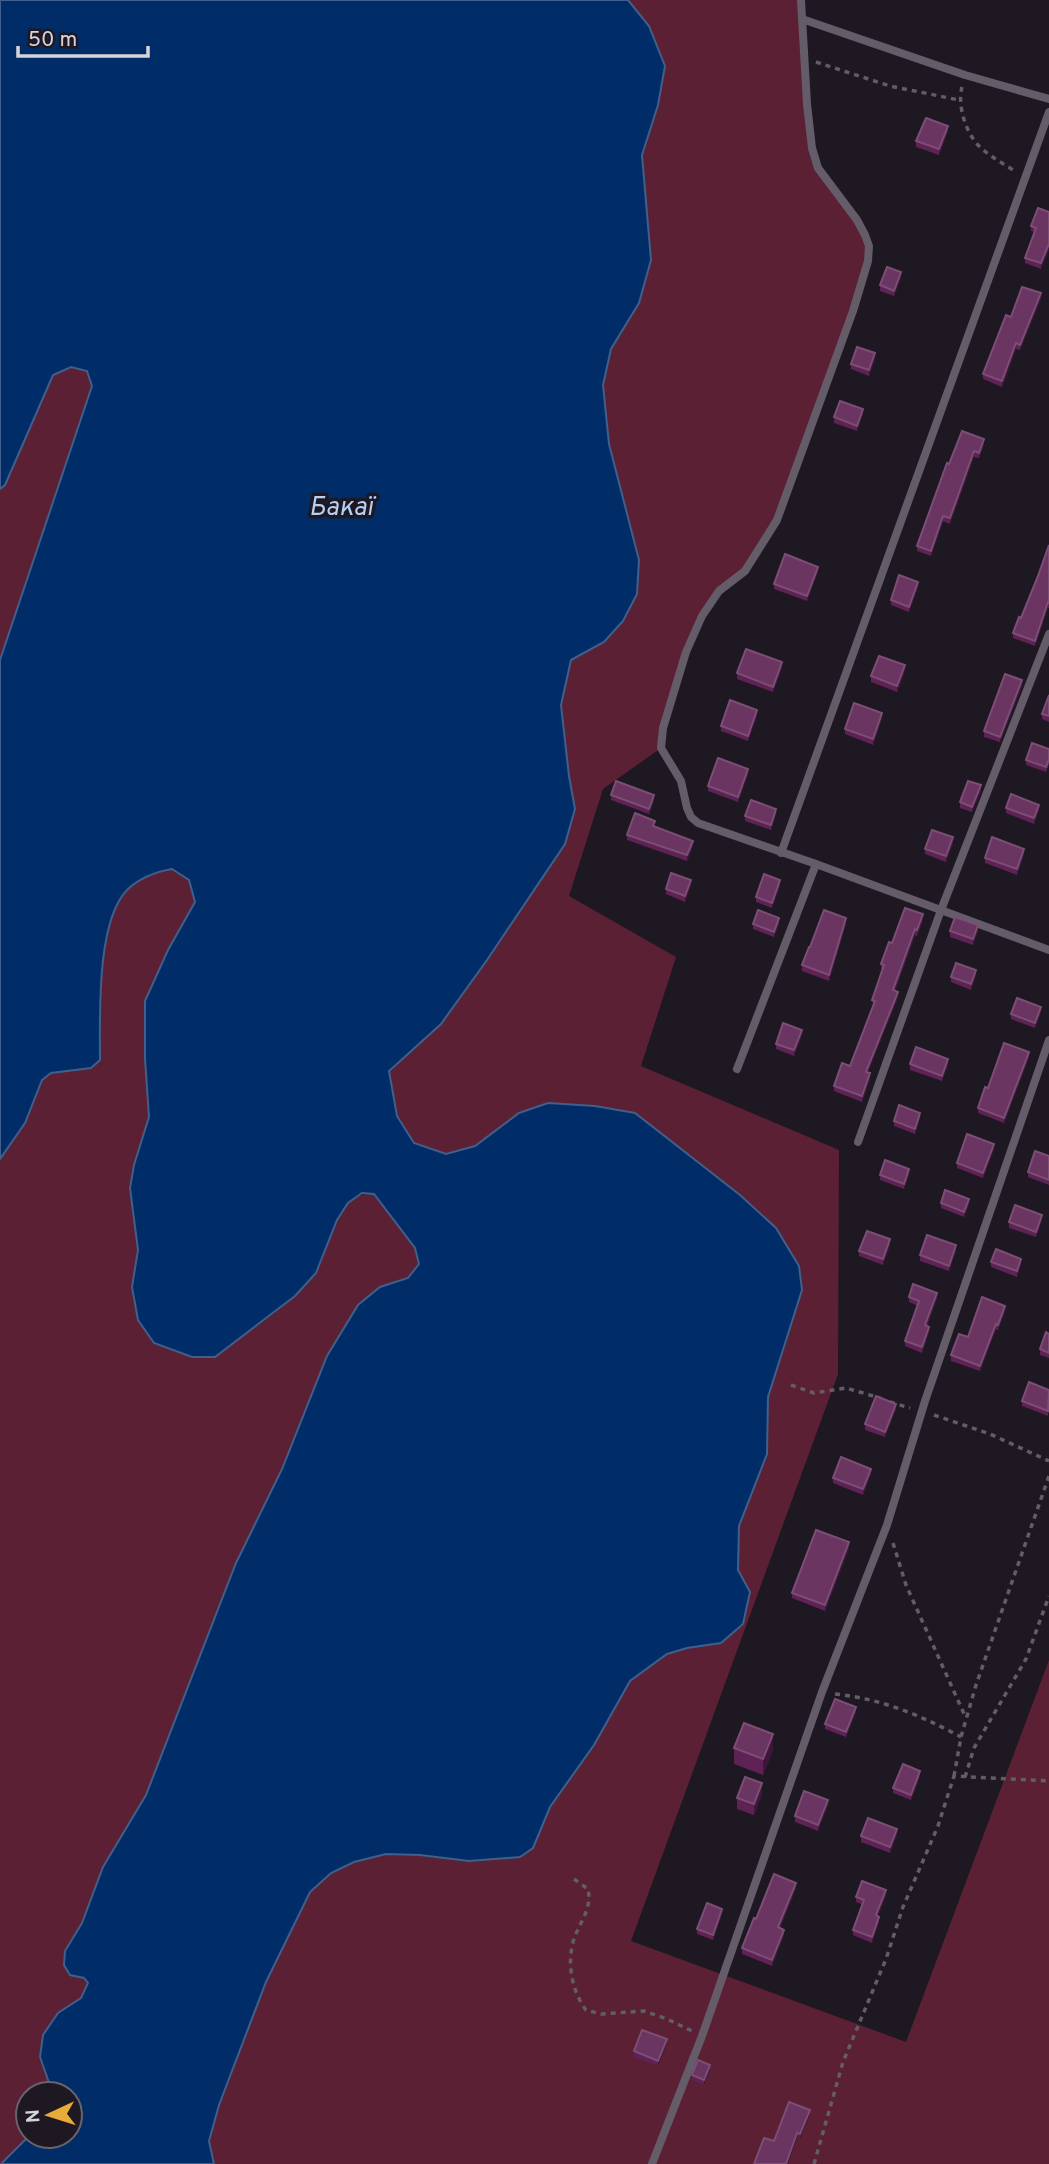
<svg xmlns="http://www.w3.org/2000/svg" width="1049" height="2164" viewBox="0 0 1049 2164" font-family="Overpass,sans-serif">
	<rect width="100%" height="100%" fill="#1e1823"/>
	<g fill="#5b2034">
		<path d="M628,0H801L807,104L818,169L865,235L868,261L777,520L745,571L719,591L686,652L661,748L603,789L569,896L676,957L641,1066L839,1150L838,1374L631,1941L906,2042L1049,1660V2164H214L209,2141L219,2105L266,1982L310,1892L331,1873L354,1862L386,1854L420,1855L469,1861L520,1857L533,1848L550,1807L594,1745L630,1681L667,1654L687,1648L721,1643L743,1624L750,1592L738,1570L739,1526L767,1454L768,1397L802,1290L799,1266L776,1228L740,1195L635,1113L595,1106L548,1103L519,1113L475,1146L446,1154L414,1143L397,1116L389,1071L441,1024L487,960L565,844L575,809L569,776L561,705L571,659L604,642L639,559L609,444L603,385L611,349L639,303L651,261L642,155L658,105L665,66L649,26Z"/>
		<path d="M71,367L88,371L92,386L0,660V489L5,485L53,375Z"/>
		<path d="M172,869L189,880L195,902L168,950L145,1001V1059L149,1117L134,1165L138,1250L132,1287L215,1357C245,1333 294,1304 315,1274C333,1248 332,1191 374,1194L415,1248L419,1265L408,1278L380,1287L282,1469L236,1563L146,1795L103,1867L82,1923L65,1951L88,1983L81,1998L58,2013L49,2081L53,2094H28L29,2136L0,2164V1159L25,1123L42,1081L50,1073L91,1068L100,1060C100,1017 96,920 128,889C141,877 154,873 172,869Z"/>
	</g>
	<path fill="#002d68" stroke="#405f8a" stroke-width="2" d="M0,0H628L649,26L665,66L658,105L642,155L651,260L639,303L611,349L603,385L609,444L639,560L637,594L623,621L604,642L571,660L561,705L569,776L575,809L565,844L487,960L441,1024L389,1071L397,1116L414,1143L446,1154L475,1146L519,1113L548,1103L595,1106L635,1113L740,1195L776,1228L799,1266L802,1290L768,1397L767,1454L739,1526L738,1570L750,1592L743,1624L721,1643L687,1648L667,1654L630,1681L594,1745L550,1807L533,1848L520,1857L469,1861L420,1855L386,1854L354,1862L331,1873L310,1892L266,1982L219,2105L209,2141L214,2164H1L29,2136H70V2094H53L40,2057L43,2035L58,2013L81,1998L88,1983L84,1978L70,1975L64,1965L65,1951L82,1923L103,1867L146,1795L236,1563L282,1469L327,1356L358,1305L380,1287L408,1278L419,1264L415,1248L374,1194L362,1193L348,1203L337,1220L316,1273L295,1296L215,1357H192L154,1343L138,1320L132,1287L138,1250L130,1188L134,1165L149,1117L145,1059V1001L168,950L195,902L189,880L172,869C155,872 141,877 128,889C96,920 100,1017 100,1060L91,1068L51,1073L42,1080L25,1123L0,1159V660L92,386L87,371L71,367L53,375L5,485L0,489Z"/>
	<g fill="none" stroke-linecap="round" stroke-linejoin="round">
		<g stroke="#625d67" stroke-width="3.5" stroke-dasharray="5 5" stroke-linecap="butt">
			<path d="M816,62L890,86L959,100"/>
			<path d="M962,87C957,106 966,135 982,149C992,157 1003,164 1015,171"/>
			<path d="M791,1385L814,1393L846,1388L880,1398"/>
			<path d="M890,1402L910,1408"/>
			<path d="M934,1415L990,1434L1049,1461"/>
			<path d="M893,1543L906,1585L965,1716"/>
			<path d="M835,1694C882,1699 920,1715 961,1737"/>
			<path d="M954,1776L961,1737L976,1685L1049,1476"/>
			<path d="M965,1777L974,1748L1026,1659L1049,1596"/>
			<path d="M574,1879L588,1889C592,1907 582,1919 575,1936C566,1960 571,1990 586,2010L601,2014L644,2011L667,2019L692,2031"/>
			<path d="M814,2164L843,2062L886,1959L903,1907L938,1826L954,1776L1049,1781"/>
		</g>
		<g stroke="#645d69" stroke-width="8">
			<path d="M801,0L807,104L812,148L818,168L857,220L865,235L869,246L868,261L853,311L777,520L745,571L719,591L702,616L686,652L663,728L661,748L681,781L687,808L691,817L698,823L816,864L1049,950"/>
			<path d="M802,19L965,75L1049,99"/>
			<path d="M781,853L1049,112"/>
			<path d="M737,1069L816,864"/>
			<path d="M858,1142L941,910L1049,634"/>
			<path d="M652,2164L702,2036L822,1692L887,1525L925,1401L1049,1040"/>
		</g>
	</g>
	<g fill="#5e2254">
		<path d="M948,131L939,155L916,147V141Z"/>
		<path d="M1049,212V249L1041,269L1025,263V258L1035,232L1031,231V226Z"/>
		<path d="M901,278L894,296L880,291V285Z"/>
		<path d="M1041,299L1020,350L1016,349L1002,387L983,379V374L1011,317Z"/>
		<path d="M875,359L869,376L851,369V364Z"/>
		<path d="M863,414L857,431L834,423V417Z"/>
		<path d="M984,445L979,458L974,457L950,524L943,521L931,556L917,551V546L949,464Z"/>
		<path d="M1049,545V608H1048L1035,646L1013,638V633L1021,618L1038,576Z"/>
		<path d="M818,572L807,601L774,589V584Z"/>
		<path d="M918,587L909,612L891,605V600Z"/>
		<path d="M782,668L773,692L737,679V673Z"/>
		<path d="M905,671L897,692L871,682V676Z"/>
		<path d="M1022,686L1000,742L984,737V731Z"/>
		<path d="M1049,695V722L1042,719V714Z"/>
		<path d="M757,716L748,741L721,731V726Z"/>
		<path d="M882,718L873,745L845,734V729Z"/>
		<path d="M1049,749V764L1046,772L1026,765V760Z"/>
		<path d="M748,775L738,802L708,791V786Z"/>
		<path d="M981,791L972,812L960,808V802Z"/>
		<path d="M611,795L654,801L649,814L611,800Z"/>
		<path d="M1006,808L1039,810L1034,824L1006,813Z"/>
		<path d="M776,814L771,830L745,821V816Z"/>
		<path d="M627,835L693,846L687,861L627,840Z"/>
		<path d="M953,843L946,862L925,854V849Z"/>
		<path d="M1024,854L1017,875L985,863V858Z"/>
		<path d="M691,885L685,902L666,894V889Z"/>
		<path d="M780,886L772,908L756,902V897Z"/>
		<path d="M923,920L917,936L915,935L895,991L898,997L868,1072L870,1079L862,1102L834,1091V1086L850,1066L873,1006L872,1000L883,970L881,969V964L892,943Z"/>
		<path d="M753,924H779L774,937L753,929Z"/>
		<path d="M846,924L829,981L802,971V965L810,947Z"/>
		<path d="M950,931H978L973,945L950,937Z"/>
		<path d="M976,975L971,990L951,982V977Z"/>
		<path d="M1041,1012L1035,1028L1011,1019V1014Z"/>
		<path d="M802,1035L794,1056L776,1049V1044Z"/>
		<path d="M1029,1057L1004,1123L978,1113V1108L988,1088Z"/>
		<path d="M910,1064H948L942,1081L910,1070Z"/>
		<path d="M920,1118L915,1134L894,1126V1121Z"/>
		<path d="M994,1149L983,1178L957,1168V1163Z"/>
		<path d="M1049,1156V1185L1028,1177V1172Z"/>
		<path d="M909,1174L904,1189L880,1180V1175Z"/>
		<path d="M941,1203L969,1204L964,1217L941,1208Z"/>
		<path d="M1042,1220L1036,1237L1009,1228V1222Z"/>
		<path d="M890,1245L883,1265L859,1256V1251Z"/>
		<path d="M956,1251L949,1271L920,1261V1255Z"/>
		<path d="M991,1262L1021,1264L1017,1277L991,1267Z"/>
		<path d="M909,1297L937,1298L927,1326L929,1332L922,1353L905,1346V1341L918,1306L909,1302Z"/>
		<path d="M1005,1311L998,1330L996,1329L980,1371L951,1361V1355L968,1337Z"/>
		<path d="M1049,1334V1358L1040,1355V1349Z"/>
		<path d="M1049,1390L1048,1416L1022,1406V1401Z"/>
		<path d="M896,1409L885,1437L865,1430V1424Z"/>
		<path d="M871,1474L863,1495L833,1483V1478Z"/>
		<path d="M849,1548L825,1611L792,1598V1593Z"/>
		<path d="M856,1712L846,1737L825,1729V1724Z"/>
		<path d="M734,1748L773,1750L763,1775L734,1764Z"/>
		<path d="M920,1776L911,1800L893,1793V1788Z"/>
		<path d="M762,1794L754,1815L737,1809V1798Z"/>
		<path d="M828,1805L818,1831L795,1822V1816Z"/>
		<path d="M897,1835L890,1853L861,1842V1836Z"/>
		<path d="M796,1888L780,1928L784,1935L772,1966L742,1954V1948L756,1919Z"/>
		<path d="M886,1895L878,1916L879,1922L872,1943L853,1935V1930L863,1905L856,1902V1897Z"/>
		<path d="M722,1914L713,1940L697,1934V1929Z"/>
		<path d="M667,2044L658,2066L634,2057V2051Z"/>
		<path d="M710,2070L704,2085L692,2080V2075Z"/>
	</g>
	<g fill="#3f163a">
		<path d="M948,126V131L939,155V149Z"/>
		<path d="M1049,244V249L1041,269V263Z"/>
		<path d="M901,272V278L894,296V291Z"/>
		<path d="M1041,293V299L1020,350V345Z"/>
		<path d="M1016,343V349L1002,387V381Z"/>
		<path d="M875,353V359L869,376V370Z"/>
		<path d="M863,409V414L857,431V426Z"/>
		<path d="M984,439V445L979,458V453Z"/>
		<path d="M974,451V457L950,524V518Z"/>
		<path d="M943,516V521L931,556V551Z"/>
		<path d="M818,567V572L807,601V596Z"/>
		<path d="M918,582V587L909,612V607Z"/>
		<path d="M1048,602V608L1035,646V641Z"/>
		<path d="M782,662V668L773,692V687Z"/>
		<path d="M905,665V671L897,692V686Z"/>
		<path d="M1022,680V686L1000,742V737Z"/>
		<path d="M757,710V716L748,741V736Z"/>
		<path d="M882,713V718L873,745V739Z"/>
		<path d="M748,769V775L738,802V797Z"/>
		<path d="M981,785V791L972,812V807Z"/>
		<path d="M654,795V801L649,814V809Z"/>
		<path d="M1039,805V810L1034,824V818Z"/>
		<path d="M776,809V814L771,830V825Z"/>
		<path d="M953,837V843L946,862V856Z"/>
		<path d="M693,841V846L687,861V855Z"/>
		<path d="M1024,849V854L1017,875V869Z"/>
		<path d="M691,880V885L685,902V896Z"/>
		<path d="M780,880V886L772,908V903Z"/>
		<path d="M923,914V920L917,936V930Z"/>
		<path d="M779,918V924L774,937V932Z"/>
		<path d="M846,918V924L829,981V975Z"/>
		<path d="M978,925V931L973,945V939Z"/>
		<path d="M915,929V935L893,995V990Z"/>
		<path d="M976,970V975L971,990V984Z"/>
		<path d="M898,992V997L866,1077V1072Z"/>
		<path d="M1041,1007V1012L1035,1028V1023Z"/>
		<path d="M802,1030V1035L794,1056V1050Z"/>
		<path d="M1029,1052V1057L1004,1123V1118Z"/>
		<path d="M948,1059V1064L942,1081V1076Z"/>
		<path d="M870,1073V1079L862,1102V1096Z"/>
		<path d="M920,1113V1118L915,1134V1129Z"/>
		<path d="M994,1144V1149L983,1178V1173Z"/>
		<path d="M909,1169V1174L904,1189V1184Z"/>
		<path d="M969,1199V1204L964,1217V1212Z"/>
		<path d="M1042,1215V1220L1036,1237V1232Z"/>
		<path d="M890,1239V1245L883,1265V1259Z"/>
		<path d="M956,1245V1251L949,1271V1266Z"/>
		<path d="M1021,1259V1264L1017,1277V1271Z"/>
		<path d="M937,1293V1298L925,1330V1325Z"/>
		<path d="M1005,1306V1311L998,1330V1325Z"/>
		<path d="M996,1324V1329L980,1371V1366Z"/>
		<path d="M929,1327V1332L922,1353V1347Z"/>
		<path d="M896,1404V1409L885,1437V1432Z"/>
		<path d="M871,1469V1474L863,1495V1489Z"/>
		<path d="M849,1542V1548L825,1611V1605Z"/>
		<path d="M856,1707V1712L846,1737V1732Z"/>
		<path d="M773,1734V1750L763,1775V1759Z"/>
		<path d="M920,1771V1776L911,1800V1795Z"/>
		<path d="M762,1783V1794L754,1815V1804Z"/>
		<path d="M828,1800V1805L818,1831V1825Z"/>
		<path d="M897,1829V1835L890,1853V1847Z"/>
		<path d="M796,1883V1888L778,1933V1927Z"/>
		<path d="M886,1890V1895L876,1921V1915Z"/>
		<path d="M722,1909V1914L713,1940V1935Z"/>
		<path d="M879,1917V1922L872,1943V1937Z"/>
		<path d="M784,1930V1935L772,1966V1960Z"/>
		<path d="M667,2039V2044L658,2066V2061Z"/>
		<path d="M710,2065V2070L704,2085V2080Z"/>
		<path d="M810,2110V2115L800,2139V2134Z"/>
		<path d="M797,2133V2138L788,2164H786Z"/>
	</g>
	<g fill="#6b3562" stroke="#7c4e75" stroke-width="2">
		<path d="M926,118L948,126L939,149L916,141Z"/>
		<path d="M1038,208L1049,212V244L1041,263L1025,258L1036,228L1031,226Z"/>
		<path d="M887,267L901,272L894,291L880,285Z"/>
		<path d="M1022,287L1041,293L1020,345L1016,343L1002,381L983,374L1006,315L1011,317Z"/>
		<path d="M857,347L875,353L869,370L851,364Z"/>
		<path d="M840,401L863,409L857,426L834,417Z"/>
		<path d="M962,431L984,439L979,453L974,451L950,518L943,516L931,551L917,546L947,463L949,464Z"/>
		<path d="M1049,545V603L1048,602L1035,641L1013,633L1019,617L1021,618L1038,576Z"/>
		<path d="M785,554L818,567L807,596L774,584Z"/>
		<path d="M899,575L918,582L909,607L891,600Z"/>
		<path d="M746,649L782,662L773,687L737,673Z"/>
		<path d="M879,656L905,665L897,686L871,676Z"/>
		<path d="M1005,674L1022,680L1000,737L984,731Z"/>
		<path d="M1049,695V716L1042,714Z"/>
		<path d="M730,700L757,710L748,736L721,726Z"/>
		<path d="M854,703L882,713L873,739L845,729Z"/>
		<path d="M1032,743L1049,749V759L1046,767L1026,760Z"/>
		<path d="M718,758L748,769L738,797L708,786Z"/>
		<path d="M616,781L654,795L649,809L611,795Z"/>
		<path d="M968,781L981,785L972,807L960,802Z"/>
		<path d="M1011,794L1039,805L1034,818L1006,808Z"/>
		<path d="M751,800L776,809L771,825L745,816Z"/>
		<path d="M635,813L655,821L653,826L693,841L687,855L627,835Z"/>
		<path d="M932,830L953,837L946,856L925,849Z"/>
		<path d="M992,837L1024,849L1017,869L985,858Z"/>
		<path d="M671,873L691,880L685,896L666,889Z"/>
		<path d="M764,874L780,880L772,903L756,897Z"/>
		<path d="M905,908L923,914L917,930L915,929L893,990L898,992L866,1072L870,1073L862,1096L834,1086L842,1063L850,1066L875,1001L872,1000L884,965L881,964L889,942L892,943Z"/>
		<path d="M758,910L779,918L774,932L753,924Z"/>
		<path d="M824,910L846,918L829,975L802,965L809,947H810Z"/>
		<path d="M955,917L978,925L973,939L950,931Z"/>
		<path d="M956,963L976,970L971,984L951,977Z"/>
		<path d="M1017,998L1041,1007L1035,1023L1011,1014Z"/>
		<path d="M783,1023L802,1030L794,1050L776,1044Z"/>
		<path d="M1004,1043L1029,1052L1004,1118L978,1108L985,1087L988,1088Z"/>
		<path d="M916,1047L948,1059L942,1076L910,1064Z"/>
		<path d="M899,1105L920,1113L915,1129L894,1121Z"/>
		<path d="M967,1134L994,1144L983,1173L957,1163Z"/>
		<path d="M1035,1151L1049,1156V1180L1028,1172Z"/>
		<path d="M885,1160L909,1169L904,1184L880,1175Z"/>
		<path d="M945,1190L969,1199L964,1212L941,1203Z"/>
		<path d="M1015,1205L1042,1215L1036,1232L1009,1222Z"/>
		<path d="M867,1231L890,1239L883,1259L859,1251Z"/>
		<path d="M927,1235L956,1245L949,1266L920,1255Z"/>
		<path d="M996,1249L1021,1259L1017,1271L991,1262Z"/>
		<path d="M913,1284L937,1293L925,1325L929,1327L922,1347L905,1341L919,1301L909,1297Z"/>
		<path d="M982,1297L1005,1306L998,1325L996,1324L980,1366L951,1355L959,1334L968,1337Z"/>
		<path d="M1046,1332L1049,1334V1353L1040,1349Z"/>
		<path d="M1029,1382L1049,1390L1048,1411L1022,1401Z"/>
		<path d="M876,1396L896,1404L885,1432L865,1424Z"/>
		<path d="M841,1457L871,1469L863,1489L833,1478Z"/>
		<path d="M816,1530L849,1542L825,1605L792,1593Z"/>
		<path d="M835,1699L856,1707L846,1732L825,1724Z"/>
		<path d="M744,1723L773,1734L763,1759L734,1748Z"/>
		<path d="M903,1764L920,1771L911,1795L893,1788Z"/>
		<path d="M745,1777L762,1783L754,1804L737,1798Z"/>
		<path d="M804,1791L828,1800L818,1825L795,1816Z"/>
		<path d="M868,1818L897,1829L890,1847L861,1836Z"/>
		<path d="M774,1874L796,1883L778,1927L784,1930L772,1960L742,1948L754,1918L756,1919Z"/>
		<path d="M862,1881L886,1890L876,1915L879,1917L872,1937L853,1930L864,1900L856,1897Z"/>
		<path d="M707,1903L722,1909L713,1935L697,1929Z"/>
		<path d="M642,2030L667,2039L658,2061L634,2051Z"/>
		<path d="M698,2060L710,2065L704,2080L692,2075Z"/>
		<path d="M789,2102L810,2110L800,2134L797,2133L786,2164H754L764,2138L774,2141Z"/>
	</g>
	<g text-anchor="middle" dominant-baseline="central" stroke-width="7" stroke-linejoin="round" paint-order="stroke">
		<g font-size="26" font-style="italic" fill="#b6d0f4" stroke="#1e1823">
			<text x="341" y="508">Бакаї</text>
		</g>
	</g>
	<g transform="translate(49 2115) rotate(266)"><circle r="33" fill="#1e1823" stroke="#68636c" stroke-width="2"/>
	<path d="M0-5L12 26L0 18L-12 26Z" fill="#e8ab37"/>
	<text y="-10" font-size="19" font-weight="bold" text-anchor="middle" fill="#d7d3da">N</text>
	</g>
	<path d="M18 46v10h130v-10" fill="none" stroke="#d7d3da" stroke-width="3.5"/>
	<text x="28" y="46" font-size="21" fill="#d7d3da" stroke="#1e1823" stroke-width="5" paint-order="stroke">50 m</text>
</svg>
